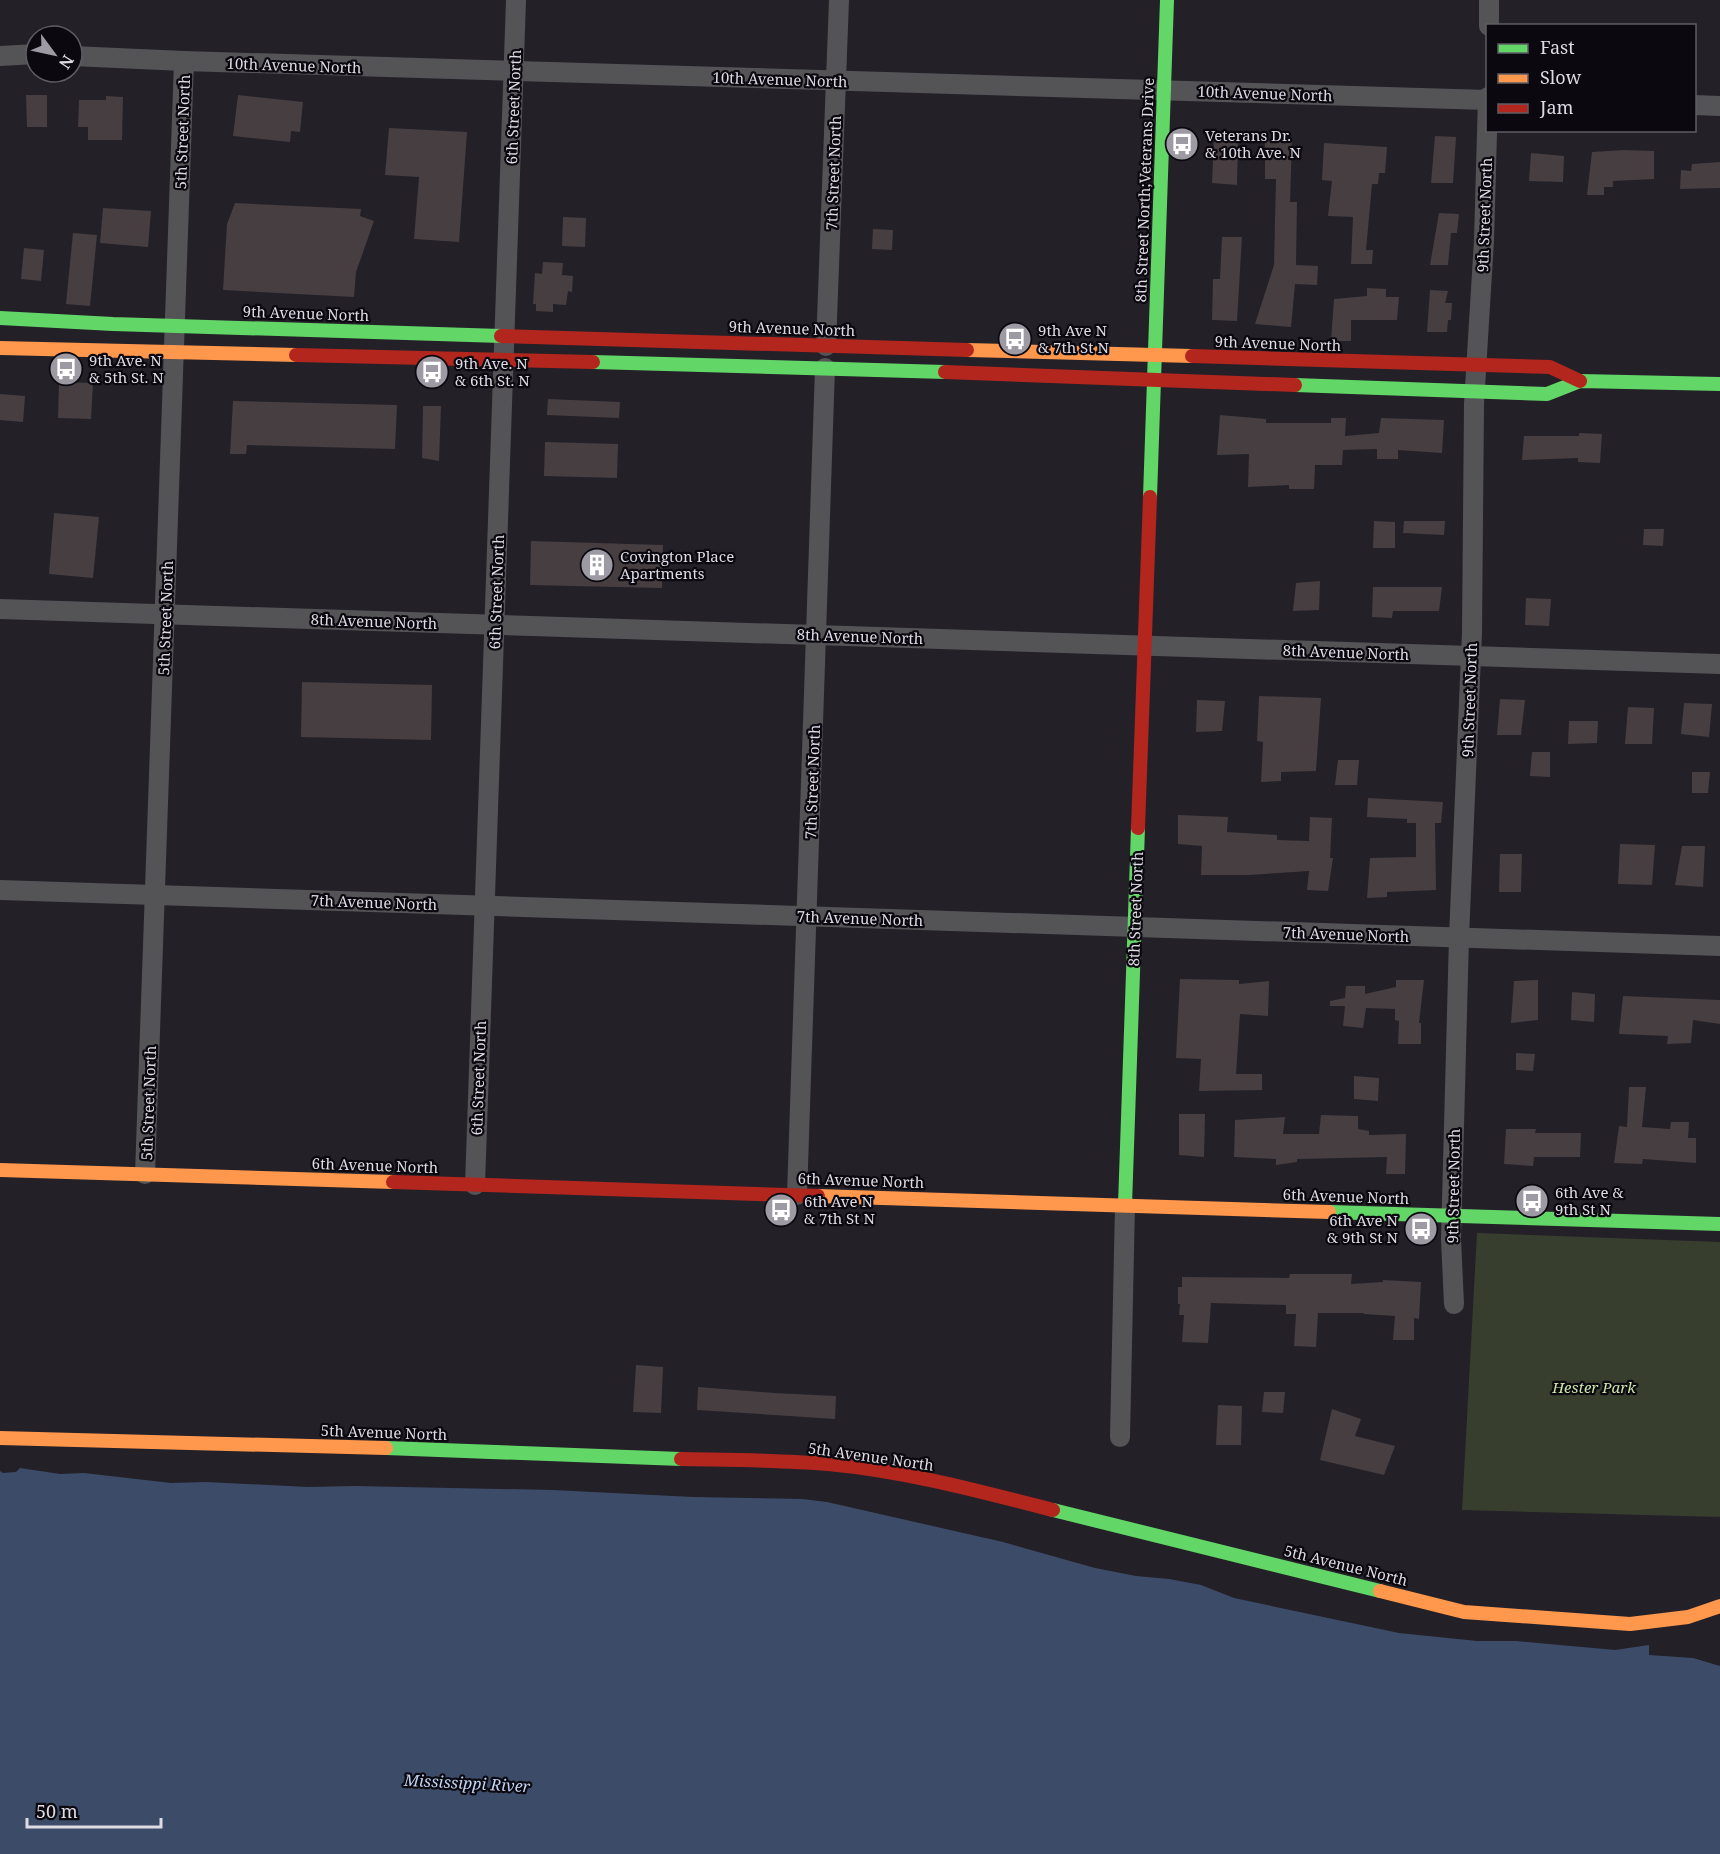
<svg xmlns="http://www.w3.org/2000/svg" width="1720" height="1854" viewBox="0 0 1720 1854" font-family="'Noto Serif',serif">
	<rect width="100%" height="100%" fill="#232028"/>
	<path fill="#373e2e" d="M1477,1233L1720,1242V1517L1462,1510Z"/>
	<path fill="#3c4c68" d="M20,1468L60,1474L84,1473L171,1483L206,1482L308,1487L355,1486L553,1490L693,1497L802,1499L827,1502L1003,1542L1095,1568L1136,1576L1169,1579L1201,1585L1234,1598L1399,1633L1477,1641H1516L1615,1650L1649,1645V1655L1693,1658L1720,1666V1854H0V1471L3,1473L16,1472Z"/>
	<g fill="#463e41">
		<path d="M26,95H47V127H27Z"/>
		<path d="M238,95L303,102L300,132L291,131L290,142L233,136Z"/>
		<path d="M106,96L123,97L122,140H88V127H78L79,100H106Z"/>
		<path d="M389,128L467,132L459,242L414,239L419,177L385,175Z"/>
		<path d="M1435,136L1456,137L1453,183H1431Z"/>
		<path d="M1214,139L1238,140L1237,185L1212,183Z"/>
		<path d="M1265,140H1292L1290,202H1297L1296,265L1318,266L1317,285L1295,284L1291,327L1255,324L1274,265L1276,179H1265Z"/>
		<path d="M1324,143L1387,147L1385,173H1379L1378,184H1372L1366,250H1373L1372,264H1351L1353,217L1328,216L1332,181L1322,180Z"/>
		<path d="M1624,150L1654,151V179L1613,181V187H1604V195H1587L1592,152Z"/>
		<path d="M1531,153L1564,156L1563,182L1529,181Z"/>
		<path d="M1720,162V188L1680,189L1681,170L1691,171L1692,164Z"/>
		<path d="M235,203L361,209L360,216L374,221L356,272L354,297L223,290L227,224Z"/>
		<path d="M103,208L151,211L148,247L100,243Z"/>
		<path d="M1439,213L1459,214L1457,233H1451L1448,265H1430Z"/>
		<path d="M563,217L586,218L585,247L562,246Z"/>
		<path d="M873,229L893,230L892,250L872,249Z"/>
		<path d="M73,233L97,235L90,306L66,304Z"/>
		<path d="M1222,237H1242L1237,321L1212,320L1213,279H1220Z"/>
		<path d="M24,248L44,250L41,281L21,279Z"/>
		<path d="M543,262L563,263L562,275L573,276L572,292L568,291L566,305L553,304V312L536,311V304H533L535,273L542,274Z"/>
		<path d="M1367,288L1386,289V297H1399L1397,320H1351V341H1331L1334,299L1367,296Z"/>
		<path d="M1430,290L1448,291L1445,303H1452L1451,320H1448L1447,332H1427Z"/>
		<path d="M59,382L93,383L91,419L58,418Z"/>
		<path d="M0,394L25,396L23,422L0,420Z"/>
		<path d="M548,399L620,402L619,418L547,415Z"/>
		<path d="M233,401L397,405L395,449L247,445L246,454H230Z"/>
		<path d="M423,406H441L439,461L422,458Z"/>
		<path d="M1220,415L1266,419V423H1331V418H1346L1345,436L1379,433L1381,418L1444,420L1442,453L1398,450V459H1377V449L1343,450L1342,465H1315L1314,489H1289V485L1248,487L1249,454L1217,455Z"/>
		<path d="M1579,433L1602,434L1600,463L1578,462V458L1522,460L1524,436H1579Z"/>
		<path d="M545,442L618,444L617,478L544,476Z"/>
		<path d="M54,513L99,517L93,578L49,574Z"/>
		<path d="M1374,521L1395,522V548H1373Z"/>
		<path d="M1404,521H1445L1444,535L1403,533Z"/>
		<path d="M1644,529H1664L1663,546L1643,545Z"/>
		<path d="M531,541L663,545L662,588L530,585Z"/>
		<path d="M1320,581L1319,610L1293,611L1296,583Z"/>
		<path d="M1373,587H1442L1439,611H1393L1392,618L1372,617Z"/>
		<path d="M1526,598L1551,599L1549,626L1525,625Z"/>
		<path d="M302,682L432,685L431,740L301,737Z"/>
		<path d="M1259,696L1321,698L1316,771L1281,772V781L1261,782L1263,742L1257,741Z"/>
		<path d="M1500,699L1525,700L1521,735H1497Z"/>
		<path d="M1197,700L1225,701L1222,731L1196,732Z"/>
		<path d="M1684,703L1712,704L1709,737L1681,734Z"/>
		<path d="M1628,707L1654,708L1652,744H1625Z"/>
		<path d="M1569,721H1598L1597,743L1568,744Z"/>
		<path d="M1532,752H1550V777L1530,776Z"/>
		<path d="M1338,760H1359L1357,785H1335Z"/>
		<path d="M1692,772H1710L1708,793H1692Z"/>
		<path d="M1368,798L1443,802L1441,823H1435L1436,890L1387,892V897L1367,898L1370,858L1416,857V823H1407V819L1367,817Z"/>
		<path d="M1178,815L1228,817L1227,832L1277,835V840L1309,841L1310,817L1332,818L1330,858H1333L1328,891L1307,890L1309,871L1249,875H1201L1202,846L1178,844Z"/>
		<path d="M1620,844L1655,845L1652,885L1618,884Z"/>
		<path d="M1682,846H1705L1703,887L1675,885Z"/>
		<path d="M1500,854H1522L1521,892H1499Z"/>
		<path d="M1180,979L1239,980V984L1269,981L1268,1016L1240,1014L1236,1074H1262V1090L1199,1091L1201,1059L1176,1058Z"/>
		<path d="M1396,980H1424L1419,1023H1421V1044H1398L1399,1021L1395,1020V1009L1366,1008L1363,1028L1343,1026L1345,1006H1330V1001L1345,998L1346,986H1365V994L1396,987Z"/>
		<path d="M1538,980V1020L1511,1023L1514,981Z"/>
		<path d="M1572,992L1595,994L1594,1022L1571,1020Z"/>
		<path d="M1623,996L1720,1000V1024L1693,1020L1691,1043L1667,1044L1668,1036L1619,1034Z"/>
		<path d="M1516,1053L1535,1054L1533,1071L1516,1070Z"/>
		<path d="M1354,1076L1379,1078L1378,1101L1354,1099Z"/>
		<path d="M1629,1087H1646L1642,1127L1670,1129L1671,1122H1689L1688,1138H1696V1163L1643,1159L1642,1164L1614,1163L1619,1126L1627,1127Z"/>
		<path d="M1179,1114H1205L1204,1157L1179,1155Z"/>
		<path d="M1321,1115L1358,1116V1129L1369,1131V1135L1406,1134L1405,1174H1386L1387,1157L1297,1159V1162L1276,1165V1159L1234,1157L1235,1120L1285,1117L1283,1134H1319Z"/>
		<path d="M1506,1129H1536L1535,1133H1581L1580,1157H1534L1533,1166L1504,1164Z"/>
		<path d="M1290,1274H1352L1351,1284L1383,1282V1280L1421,1282L1419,1319L1414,1318V1340H1393L1395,1316L1364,1314V1313H1318L1316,1347L1294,1346L1296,1314H1286V1305L1211,1303L1208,1343L1182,1342L1184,1315H1179L1180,1304H1178V1287H1182V1277L1289,1278Z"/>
		<path d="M636,1365L663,1367L661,1413L633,1412Z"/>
		<path d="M698,1387L774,1393L836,1396L835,1419L697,1410Z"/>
		<path d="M1264,1392H1285L1283,1413L1262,1412Z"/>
		<path d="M1218,1405L1242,1406L1241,1445H1216Z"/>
		<path d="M1332,1409L1361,1419L1355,1436L1395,1446L1384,1475L1320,1460Z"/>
	</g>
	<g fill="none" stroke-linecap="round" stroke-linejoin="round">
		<g stroke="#545457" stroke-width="20">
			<path d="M1489,26V0"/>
			<path d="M0,56L36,54"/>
			<path d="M72,56L184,61L1488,100"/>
			<path d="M1694,105L1720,106"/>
			<path d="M826,346L839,0"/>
			<path d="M0,609L1720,664"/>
			<path d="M0,890L1720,946"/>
			<path d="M145,1174L184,61"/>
			<path d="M475,1185L516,0"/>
			<path d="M797,1195L825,368"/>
			<path d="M1454,1304L1451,1239L1459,937L1472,632L1474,404L1484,240L1488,97"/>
			<path d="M1120,1437L1125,1205"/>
		</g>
		<g stroke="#63d668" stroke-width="14">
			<path d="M0,318L113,324L501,336"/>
			<path d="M593,362L945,372"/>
			<path d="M1295,385L1547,394L1580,381L1720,384"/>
			<path d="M1150,497L1167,0"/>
			<path d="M1125,1205L1138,828"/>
			<path d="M1329,1212L1720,1224"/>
			<path d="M386,1448L681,1459"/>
			<path d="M1053,1510L1380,1591"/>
		</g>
		<g stroke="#ff974d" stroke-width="14">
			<path d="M0,348L296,355"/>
			<path d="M967,350L1192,356"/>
			<path d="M0,1170L393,1182"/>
			<path d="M818,1196L1329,1212"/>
			<path d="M0,1438L386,1448"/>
			<path d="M1380,1591L1464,1612L1630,1624L1688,1617L1720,1606"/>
		</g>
		<g stroke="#b3261e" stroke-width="14">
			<path d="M501,336L967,350"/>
			<path d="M296,355L593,362"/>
			<path d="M1192,356L1550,367L1580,381"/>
			<path d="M945,372L1295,385"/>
			<path d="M1138,828L1150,497"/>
			<path d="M393,1182L818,1196"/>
			<path d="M681,1459C730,1460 780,1460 828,1464C905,1471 979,1491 1053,1510"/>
		</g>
	</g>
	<defs>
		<symbol id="bus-disc" viewBox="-11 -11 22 22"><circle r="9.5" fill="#9d9aa3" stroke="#0b090f"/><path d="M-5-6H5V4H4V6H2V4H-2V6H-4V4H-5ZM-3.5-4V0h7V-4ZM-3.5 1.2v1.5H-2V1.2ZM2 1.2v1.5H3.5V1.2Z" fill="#fff"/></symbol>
		<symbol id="building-disc" viewBox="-11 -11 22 22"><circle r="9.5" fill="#9d9aa3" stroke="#0b090f"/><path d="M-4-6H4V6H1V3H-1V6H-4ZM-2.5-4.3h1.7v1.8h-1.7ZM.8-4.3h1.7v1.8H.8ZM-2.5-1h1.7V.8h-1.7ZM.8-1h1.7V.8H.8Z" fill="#fff"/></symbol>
	</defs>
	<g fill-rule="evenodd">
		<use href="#bus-disc" x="1163" y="125" width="38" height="38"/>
		<use href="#bus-disc" x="996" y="320" width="38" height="38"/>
		<use href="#bus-disc" x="47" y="350" width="38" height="38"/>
		<use href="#bus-disc" x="413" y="353" width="38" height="38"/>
		<use href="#building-disc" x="578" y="546" width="38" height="38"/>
		<use href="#bus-disc" x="1513" y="1182" width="38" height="38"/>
		<use href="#bus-disc" x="762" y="1191" width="38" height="38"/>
		<use href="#bus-disc" x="1402" y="1210" width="38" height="38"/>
	</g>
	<g text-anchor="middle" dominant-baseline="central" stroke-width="4.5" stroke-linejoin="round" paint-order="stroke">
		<g font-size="15" fill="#dedbe5" stroke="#0b090f">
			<text transform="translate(294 65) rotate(2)">10th Avenue North</text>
			<text transform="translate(780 79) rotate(2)">10th Avenue North</text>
			<text transform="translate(1265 93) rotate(2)">10th Avenue North</text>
			<text transform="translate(513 107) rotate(-88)">6th Street North</text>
			<text transform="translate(182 132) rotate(-88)">5th Street North</text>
			<text transform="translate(833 173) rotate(-88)">7th Street North</text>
			<text transform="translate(1144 190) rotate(-88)">8th Street North;Veterans Drive</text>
			<text transform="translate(1484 215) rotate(-88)">9th Street North</text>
			<text transform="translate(306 313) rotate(2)">9th Avenue North</text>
			<text transform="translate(792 328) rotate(2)">9th Avenue North</text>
			<text transform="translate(1278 343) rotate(2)">9th Avenue North</text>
			<text transform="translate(496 592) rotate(-88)">6th Street North</text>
			<text transform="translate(165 618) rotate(-88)">5th Street North</text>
			<text transform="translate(374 621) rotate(2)">8th Avenue North</text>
			<text transform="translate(860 636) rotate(2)">8th Avenue North</text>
			<text transform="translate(1346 652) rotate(2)">8th Avenue North</text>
			<text transform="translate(1469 700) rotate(-88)">9th Street North</text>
			<text transform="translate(812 782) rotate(-88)">7th Street North</text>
			<text transform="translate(374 902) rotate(2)">7th Avenue North</text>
			<text transform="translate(1135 909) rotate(-88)">8th Street North</text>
			<text transform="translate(860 918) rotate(2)">7th Avenue North</text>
			<text transform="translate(1346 934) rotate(2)">7th Avenue North</text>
			<text transform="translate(478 1078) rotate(-88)">6th Street North</text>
			<text transform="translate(148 1103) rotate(-88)">5th Street North</text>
			<text transform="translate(375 1165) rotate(2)">6th Avenue North</text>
			<text transform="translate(861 1180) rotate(2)">6th Avenue North</text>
			<text transform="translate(1453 1186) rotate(-89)">9th Street North</text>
			<text transform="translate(1346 1196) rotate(2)">6th Avenue North</text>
			<text transform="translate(384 1432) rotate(2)">5th Avenue North</text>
			<text transform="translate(871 1456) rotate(8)">5th Avenue North</text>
			<text transform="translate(1346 1565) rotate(14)">5th Avenue North</text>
		</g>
		<g font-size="15" fill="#dedbe5" stroke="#0b090f" text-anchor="start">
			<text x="1205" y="135">Veterans Dr.<tspan x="1205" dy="17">&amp; 10th Ave. N</tspan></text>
			<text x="1038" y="330">9th Ave N<tspan x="1038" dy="17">&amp; 7th St N</tspan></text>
			<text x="89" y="360">9th Ave. N<tspan x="89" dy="17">&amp; 5th St. N</tspan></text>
			<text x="455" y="363">9th Ave. N<tspan x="455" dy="17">&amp; 6th St. N</tspan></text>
			<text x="620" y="556">Covington Place<tspan x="620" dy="17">Apartments</tspan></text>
			<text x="1555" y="1192">6th Ave &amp;<tspan x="1555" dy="17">9th St N</tspan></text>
			<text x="804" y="1201">6th Ave N<tspan x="804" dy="17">&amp; 7th St N</tspan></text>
			<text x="1398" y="1220" text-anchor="end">6th Ave N<tspan x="1398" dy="17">&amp; 9th St N</tspan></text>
		</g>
		<g font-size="15" font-style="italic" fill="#cce7aa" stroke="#0b090f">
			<text x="1594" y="1387">Hester Park</text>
		</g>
		<g font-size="16" font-style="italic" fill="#c1d4f5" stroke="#0b090f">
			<text transform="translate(467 1783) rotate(3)">Mississippi River</text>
		</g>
	</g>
	<rect x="1486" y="24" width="210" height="108" fill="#0b090f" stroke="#5f5d65" stroke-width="1.5"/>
	<rect x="1498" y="44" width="30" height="9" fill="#63d668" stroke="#5f5d65" stroke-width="1.5"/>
	<text x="1540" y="54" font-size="18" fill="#dedbe5">Fast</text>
	<rect x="1498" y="74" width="30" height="9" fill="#ff974d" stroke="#5f5d65" stroke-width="1.5"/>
	<text x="1540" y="84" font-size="18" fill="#dedbe5">Slow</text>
	<rect x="1498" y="104" width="30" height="9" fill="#b3261e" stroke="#5f5d65" stroke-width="1.5"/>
	<text x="1540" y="114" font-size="18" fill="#dedbe5">Jam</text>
	<g transform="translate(54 54) rotate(123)"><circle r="28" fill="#0b090f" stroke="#5f5d65" stroke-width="1.5"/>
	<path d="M0-4.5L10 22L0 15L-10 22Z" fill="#9d9aa3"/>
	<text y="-9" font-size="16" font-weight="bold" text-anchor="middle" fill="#dedbe5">N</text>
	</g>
	<path d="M27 1818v9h134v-9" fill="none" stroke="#dedbe5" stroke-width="3"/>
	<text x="36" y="1818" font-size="18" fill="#dedbe5" stroke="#0b090f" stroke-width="4.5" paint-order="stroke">50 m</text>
</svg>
